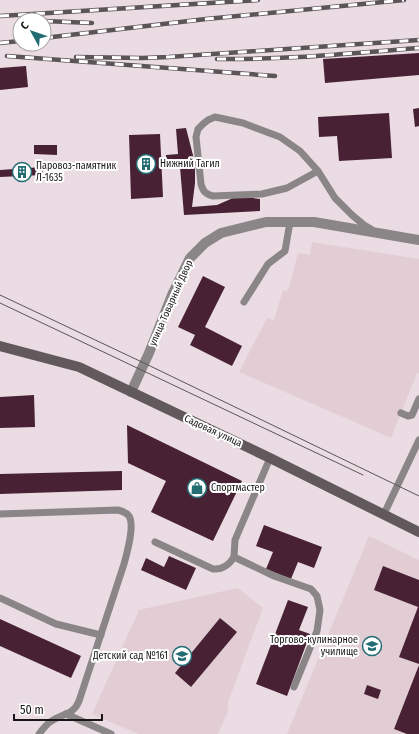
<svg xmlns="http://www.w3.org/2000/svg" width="419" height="734" viewBox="0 0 419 734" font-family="'Fira Sans Condensed',sans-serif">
	<rect width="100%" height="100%" fill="#eadce2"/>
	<g fill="#e2cdd5">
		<path d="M312,242L419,259V373H417L391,438L239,372L267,318L274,320L283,290L288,291L298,253L310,255Z"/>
		<path d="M369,536L419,560V734H287Z"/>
		<path d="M238,588L263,608L228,702V711L218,734H138L92,714L139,610Z"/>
	</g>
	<g fill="#482234">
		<path d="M419,53V75L325,83L323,59Z"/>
		<path d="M26,66L28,87L0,90V68Z"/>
		<path d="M419,108V126L415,127L413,109Z"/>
		<path d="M389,113L392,158L339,161L337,136L319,137L318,117Z"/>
		<path d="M186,128L195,163V183L192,207L217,205L233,198L246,197L260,199V211L184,215L180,167L166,168V155L178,154L176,129Z"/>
		<path d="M160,134L163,197L131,199L129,135Z"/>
		<path d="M34,145H57V155L34,154Z"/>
		<path d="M43,167V175L0,177V170Z"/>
		<path d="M203,276L225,287L205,327L242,346L232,366L190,345L195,335L178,327Z"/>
		<path d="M34,395L35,427L0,428V397Z"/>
		<path d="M127,425L242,481L213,541L151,512L166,481L128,463Z"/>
		<path d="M122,471V490L0,494V474Z"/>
		<path d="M264,525L322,547L314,568L298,562L291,579L266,569L273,552L256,546Z"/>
		<path d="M169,556L196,568L186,590L141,570L146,558L164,567Z"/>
		<path d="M383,566L419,580V664L399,657L418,607L374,590Z"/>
		<path d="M288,600L308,607L299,630L310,634L287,696L256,684Z"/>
		<path d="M220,618L237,632L191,687L175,673Z"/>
		<path d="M0,619L81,656L71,678L0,646Z"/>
		<path d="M419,665V734H407L394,729Z"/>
		<path d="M367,685L381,690L378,699L364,694Z"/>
	</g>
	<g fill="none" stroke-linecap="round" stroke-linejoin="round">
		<g stroke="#8a8587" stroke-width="7">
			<path d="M318,171L287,188L262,194L213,196C205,194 203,191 201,184L196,137L198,129L203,124L208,120L215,117L243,123L280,137L300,151L318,171L335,198L352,215L364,225L371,229"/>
			<path d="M244,302L268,264L285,251L290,222"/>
			<path d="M401,413L408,416L412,415L419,399"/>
			<path d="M270,458L235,540L234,557L274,576L311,589L317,596L320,610L317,631L294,687"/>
			<path d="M0,514L118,510C122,511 126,512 129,516C135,525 127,553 124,564L79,701C73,716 62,713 50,722C46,725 42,730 39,734"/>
			<path d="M384,514L419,440"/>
			<path d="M155,542L213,569C223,570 229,565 234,557"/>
			<path d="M0,598L56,624L101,635"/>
			<path d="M66,714L111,734"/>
		</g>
		<path stroke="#8a8587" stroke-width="10" d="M131,392L149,353L172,295L190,258L205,243L221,233L266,222H314L419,240"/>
		<path stroke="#61595c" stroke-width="10" d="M0,346L79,367L270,458L419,532"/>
		<g stroke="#5c5558" stroke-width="1">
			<path d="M0,295L144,363L419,496"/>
			<path d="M0,303L363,475"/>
		</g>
		<defs>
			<g id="rail">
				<path d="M0,16L258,0"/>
				<path d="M44,21L92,23"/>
				<path d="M44,38L206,19L404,0"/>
				<path d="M0,43L20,41"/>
				<path d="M7,56L275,76"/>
				<path d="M76,57L142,58L169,57L419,40"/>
				<path d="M217,59C285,60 352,53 419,48"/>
			</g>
		</defs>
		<use href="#rail" stroke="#5c5558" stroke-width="4.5"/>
		<use href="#rail" stroke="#fff" stroke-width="3" stroke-dasharray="9" stroke-linecap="butt"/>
	</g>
	<defs>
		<symbol id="building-ring" viewBox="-11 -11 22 22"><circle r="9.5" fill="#fff" stroke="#226d73" stroke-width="1.5"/><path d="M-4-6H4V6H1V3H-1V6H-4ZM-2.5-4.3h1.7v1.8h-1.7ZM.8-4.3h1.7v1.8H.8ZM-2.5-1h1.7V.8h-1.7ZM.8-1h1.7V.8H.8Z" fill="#226d73"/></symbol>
		<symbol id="shop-ring" viewBox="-11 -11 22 22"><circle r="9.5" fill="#fff" stroke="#226d73" stroke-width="1.5"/><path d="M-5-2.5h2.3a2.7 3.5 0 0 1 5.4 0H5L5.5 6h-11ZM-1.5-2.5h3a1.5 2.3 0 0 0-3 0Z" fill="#226d73"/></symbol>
		<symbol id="university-ring" viewBox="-11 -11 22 22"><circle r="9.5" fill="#fff" stroke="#226d73" stroke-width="1.5"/><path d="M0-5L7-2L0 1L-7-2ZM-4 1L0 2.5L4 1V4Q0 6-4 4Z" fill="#226d73"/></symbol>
		<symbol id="school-ring" viewBox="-11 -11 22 22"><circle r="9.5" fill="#fff" stroke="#226d73" stroke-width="1.5"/><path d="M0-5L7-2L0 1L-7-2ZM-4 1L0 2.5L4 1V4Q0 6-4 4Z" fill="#226d73"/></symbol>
	</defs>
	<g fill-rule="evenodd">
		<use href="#building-ring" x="135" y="153" width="22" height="22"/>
		<use href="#building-ring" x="11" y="161" width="22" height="22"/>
		<use href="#shop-ring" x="186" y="477" width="22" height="22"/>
		<use href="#university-ring" x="361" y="635" width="22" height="22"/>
		<use href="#school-ring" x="171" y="645" width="22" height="22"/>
	</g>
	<g text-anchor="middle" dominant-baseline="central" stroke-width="4" stroke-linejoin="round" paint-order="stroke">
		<g font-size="10" fill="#191516" stroke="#fff" text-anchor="start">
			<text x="160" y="164">Нижний Тагил</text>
			<text x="36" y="166">Паровоз-памятник<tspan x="36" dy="12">Л-1635</tspan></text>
			<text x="211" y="488">Спортмастер</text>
			<text x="358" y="640" text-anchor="end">Торгово-кулинарное<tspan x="358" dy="12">училище</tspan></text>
			<text x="168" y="656" text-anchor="end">Детский сад №161</text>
		</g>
		<g font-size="10" fill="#191516" stroke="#fff">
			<text transform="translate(171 303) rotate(-66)">улица Товарный Двор</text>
			<text transform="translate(213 431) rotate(25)">Садовая улица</text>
		</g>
	</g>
	<g transform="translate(32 32) rotate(310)"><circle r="19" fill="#ffffff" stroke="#a3a1a2"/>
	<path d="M0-3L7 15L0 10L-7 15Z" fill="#226d73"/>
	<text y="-6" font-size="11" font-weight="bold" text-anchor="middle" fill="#191516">С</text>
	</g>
	<path d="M14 714v6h88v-6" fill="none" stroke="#191516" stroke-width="2"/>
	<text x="20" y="714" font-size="12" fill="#191516" stroke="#ffffff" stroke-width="3" paint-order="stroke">50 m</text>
</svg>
